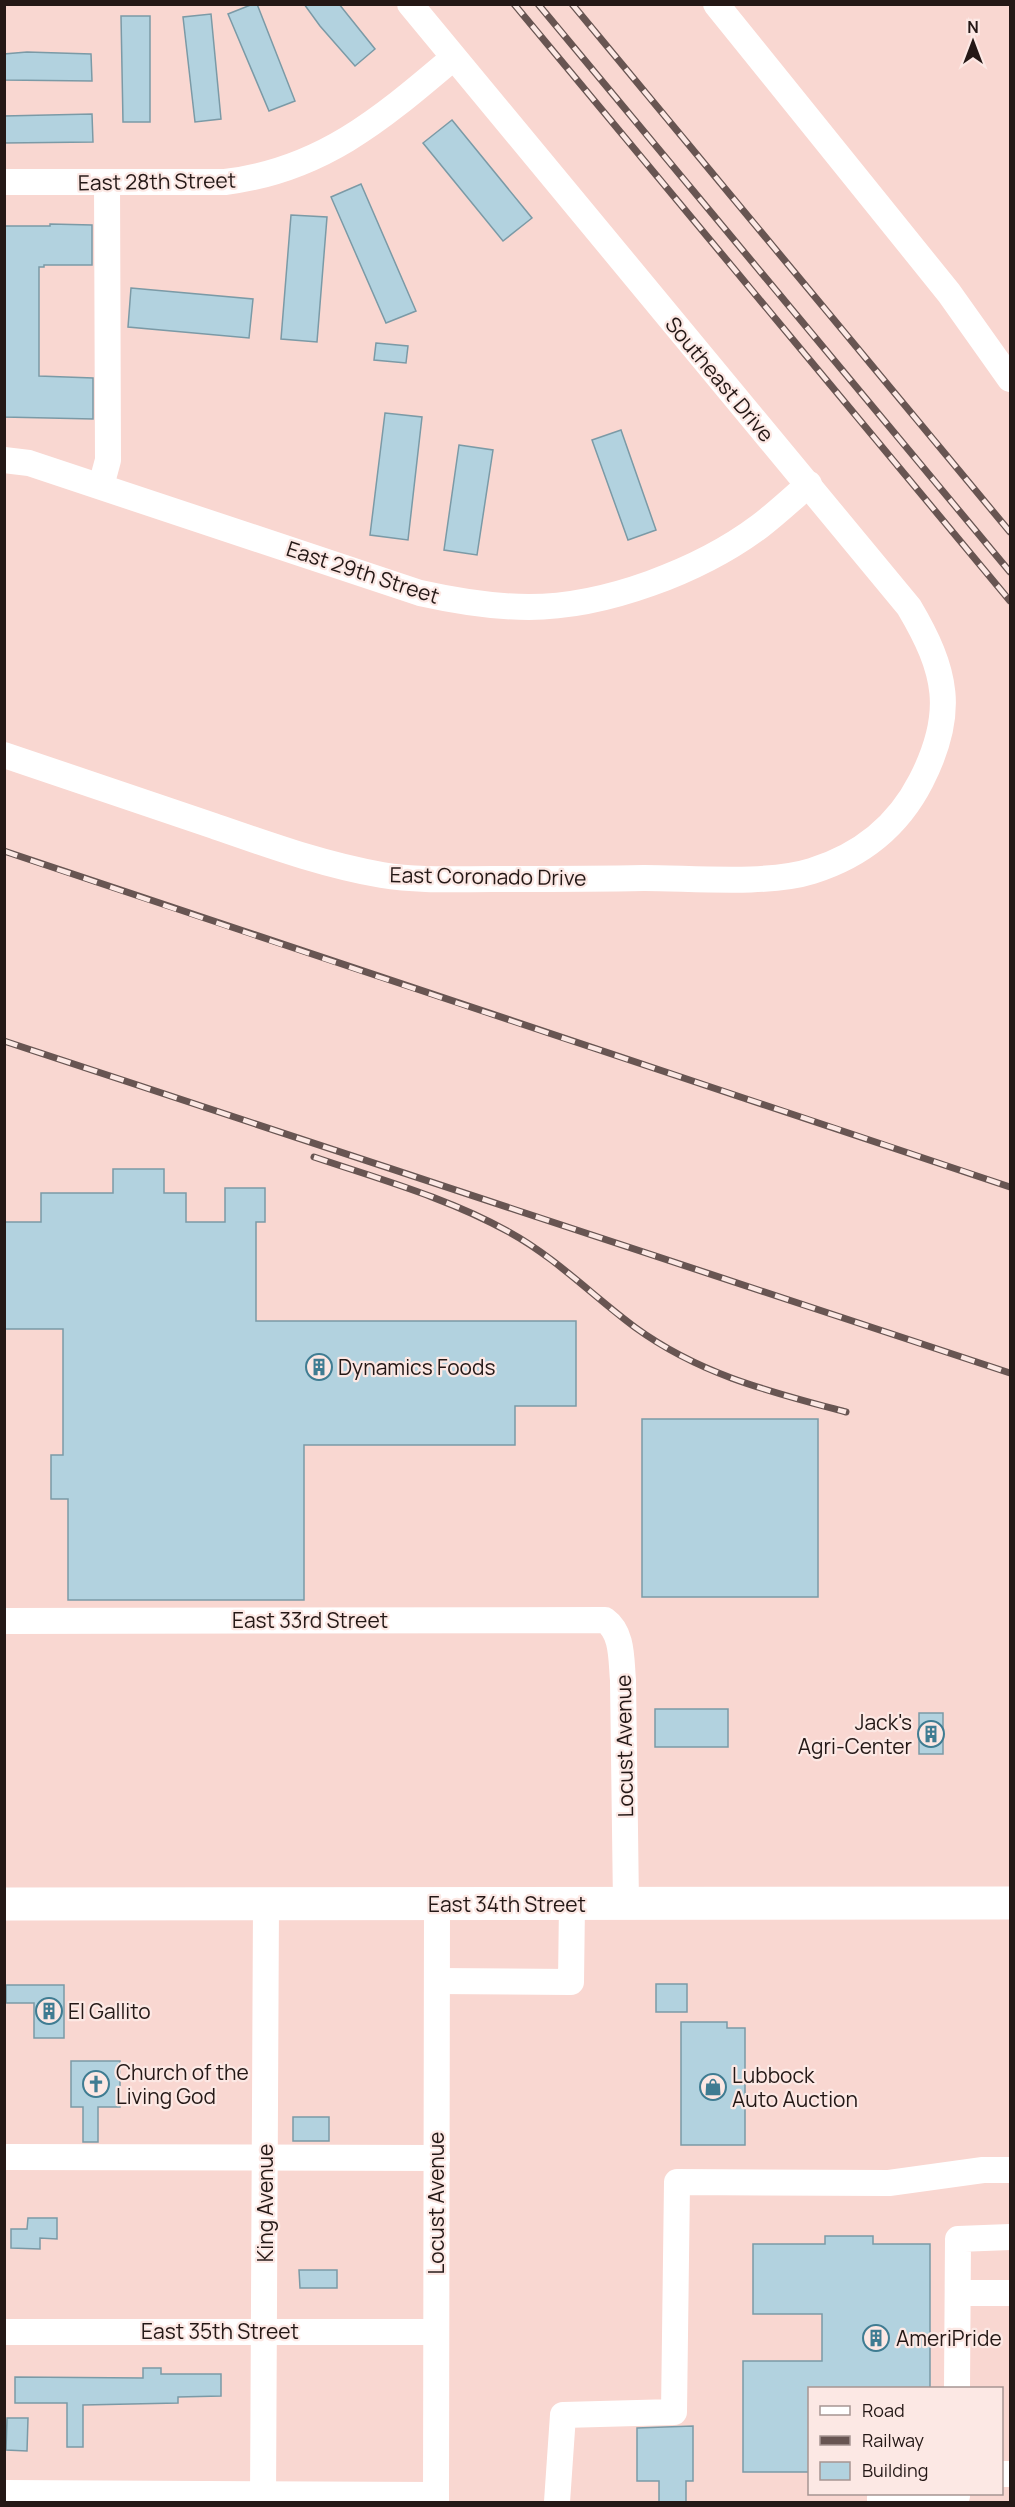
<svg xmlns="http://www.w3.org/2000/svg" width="1015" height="2507" viewBox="0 0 1015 2507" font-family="Manrope,sans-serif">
	<rect width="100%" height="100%" fill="#f9d7d1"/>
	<g fill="#b2d2df" stroke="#7b9aa6" stroke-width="1.5">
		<path d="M253,4H257L295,101L269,111L228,14Z"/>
		<path d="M304,4H339L375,49L355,66L320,26Z"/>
		<path d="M211,14L221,119L195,122L183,17Z"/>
		<path d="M121,16H150V122H123Z"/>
		<path d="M27,52L91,54L92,81L4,80V54Z"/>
		<path d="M92,114L93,142L4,143V116Z"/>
		<path d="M452,120L532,218L503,241L423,143Z"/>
		<path d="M361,184L416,311L386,323L331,197Z"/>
		<path d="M291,215L327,217L317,342L281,339Z"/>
		<path d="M50,224L92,225V265H44V267H39V376L93,378V419L4,417V226H50Z"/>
		<path d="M131,288L253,299L249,338L128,327Z"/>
		<path d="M376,343L408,346L406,363L374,360Z"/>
		<path d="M385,413L422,417L408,540L370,535Z"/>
		<path d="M621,430L656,530L628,540L592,440Z"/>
		<path d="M459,445L493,450L477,555L444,550Z"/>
		<path d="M113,1169H164V1193H186V1222H225V1188H265V1222H256V1321H576V1406H515V1445H304V1600H68V1499H51V1455H63V1329H4V1222H41V1193H113Z"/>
		<rect x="642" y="1419" width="176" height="178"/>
		<rect x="655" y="1709" width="73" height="38"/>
		<rect x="919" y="1713" width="24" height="41"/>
		<rect x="656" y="1984" width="31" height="28"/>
		<path d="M6,1985H64V2038H34V2003H6Z"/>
		<path d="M681,2022H727V2028H745V2145H681Z"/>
		<path d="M71,2061H120V2107H98V2142H83V2107H71Z"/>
		<rect x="293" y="2117" width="36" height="24"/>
		<path d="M28,2218H57V2239L40,2238V2249L11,2248V2229H27Z"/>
		<path d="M825,2236H873V2244H930V2388H810V2472H743V2361H822V2314H753V2244H825Z"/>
		<path d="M299,2270H337V2288H300Z"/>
		<path d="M143,2368H161V2374H221V2396L178,2397V2403L83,2405V2447H67V2403H15V2377L143,2378Z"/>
		<path d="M7,2418H28L27,2451L6,2450Z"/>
		<path d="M693,2426V2481H686V2502H659V2481H637V2428Z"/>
	</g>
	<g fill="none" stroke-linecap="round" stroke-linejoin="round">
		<g stroke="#fff" stroke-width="26">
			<path d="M716,4L949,293L1010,379"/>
			<path d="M4,182H225C322,170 381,119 453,58"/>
			<path d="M4,460L29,463L420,593C456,601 492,607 529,607C605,607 700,571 760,526C777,513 793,498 809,484"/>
			<path d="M101,486L108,460L107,182"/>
			<path d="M4,755C74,779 144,803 214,826C269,845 324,865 382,875C418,881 456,879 492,879C543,879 593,879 644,878C692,878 768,885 812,871C860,856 898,826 921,781C956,713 947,671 909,607L410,4"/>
			<path d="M4,1621L605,1620C623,1633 621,1659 623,1680L626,1904"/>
			<path d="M437,1981L571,1982L572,1904"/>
			<path d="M4,2157L437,2158"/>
			<path d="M958,2293H1010"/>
			<path d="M4,2332H435"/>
			<path d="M957,2388L958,2239L1010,2237"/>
			<path d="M1002,2474H1010"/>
			<path d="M4,2493L436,2495"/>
			<path d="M263,2502L266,1904"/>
			<path d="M436,2502L437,1904"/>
			<path d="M557,2502L563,2415L674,2412L677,2182L889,2183L983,2170H1010"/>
			<path d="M880,2502V2498L957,2496"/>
		</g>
		<path stroke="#fff" stroke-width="33" d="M4,1904L1010,1903"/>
		<defs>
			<g id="rail">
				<path d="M514,4L1010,601"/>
				<path d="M538,4L1010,572"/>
				<path d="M572,4L1010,532"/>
				<path d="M4,851C339,965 675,1074 1010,1187"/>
				<path d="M4,1041L1010,1373"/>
				<path d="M314,1157C379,1179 448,1198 509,1232C555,1257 594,1297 636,1328C701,1375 771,1392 846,1412"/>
			</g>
		</defs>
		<use href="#rail" stroke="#685552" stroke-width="7"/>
		<use href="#rail" stroke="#fce8e4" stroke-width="4.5" stroke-dasharray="14" stroke-linecap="butt"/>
	</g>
	<defs>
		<symbol id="building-ring" viewBox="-11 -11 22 22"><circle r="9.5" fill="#fce8e4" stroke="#3f7c92" stroke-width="1.5"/><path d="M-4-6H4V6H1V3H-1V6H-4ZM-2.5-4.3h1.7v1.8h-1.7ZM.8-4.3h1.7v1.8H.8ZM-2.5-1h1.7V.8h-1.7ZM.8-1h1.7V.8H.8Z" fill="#3f7c92"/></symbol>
		<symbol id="church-ring" viewBox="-11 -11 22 22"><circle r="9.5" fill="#fce8e4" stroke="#3f7c92" stroke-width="1.5"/><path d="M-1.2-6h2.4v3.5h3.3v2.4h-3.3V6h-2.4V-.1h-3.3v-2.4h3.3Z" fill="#3f7c92"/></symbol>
		<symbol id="shop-ring" viewBox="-11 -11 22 22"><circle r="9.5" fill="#fce8e4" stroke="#3f7c92" stroke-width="1.5"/><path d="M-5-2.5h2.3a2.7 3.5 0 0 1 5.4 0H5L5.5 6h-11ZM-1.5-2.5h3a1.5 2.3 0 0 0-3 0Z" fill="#3f7c92"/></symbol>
	</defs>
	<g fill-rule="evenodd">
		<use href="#building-ring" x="304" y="1352" width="30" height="30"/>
		<use href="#building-ring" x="916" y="1719" width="30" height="30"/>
		<use href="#building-ring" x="34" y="1996" width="30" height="30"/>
		<use href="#church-ring" x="81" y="2069" width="30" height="30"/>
		<use href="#shop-ring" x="698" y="2072" width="30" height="30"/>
		<use href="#building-ring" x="861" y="2323" width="30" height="30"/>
	</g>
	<g text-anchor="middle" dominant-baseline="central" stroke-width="4.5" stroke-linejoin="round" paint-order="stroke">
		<g font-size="21" fill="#241816" stroke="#fce8e4">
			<text transform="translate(157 181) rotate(-1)">East 28th Street</text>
			<text transform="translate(720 379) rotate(50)">Southeast Drive</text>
			<text transform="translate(363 572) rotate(18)">East 29th Street</text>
			<text transform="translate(488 876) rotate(1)">East Coronado Drive</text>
			<text x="310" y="1620">East 33rd Street</text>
			<text transform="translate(624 1746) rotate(-91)">Locust Avenue</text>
			<text x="507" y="1904">East 34th Street</text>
			<text transform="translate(265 2203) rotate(-90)">King Avenue</text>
			<text transform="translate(436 2203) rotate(-90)">Locust Avenue</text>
			<text x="220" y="2331">East 35th Street</text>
		</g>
		<g font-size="21" fill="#241816" stroke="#fce8e4" text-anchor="start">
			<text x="338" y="1367">Dynamics Foods</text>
			<text x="912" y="1722" text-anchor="end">Jack's<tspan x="912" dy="24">Agri-Center</tspan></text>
			<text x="68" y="2011">El Gallito</text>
			<text x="116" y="2072">Church of the<tspan x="116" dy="24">Living God</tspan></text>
			<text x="732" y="2075">Lubbock<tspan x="732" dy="24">Auto Auction</tspan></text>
			<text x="896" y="2338">AmeriPride</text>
		</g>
	</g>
	<rect width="1015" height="2507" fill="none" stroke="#241816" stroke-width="12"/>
	<rect x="808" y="2387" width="195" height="108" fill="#fce8e4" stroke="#a69592" stroke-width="1.5"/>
	<rect x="820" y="2406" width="30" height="9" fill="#ffffff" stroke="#a69592" stroke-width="1.5"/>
	<text x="862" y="2417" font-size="18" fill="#241816">Road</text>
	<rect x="820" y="2436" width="30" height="9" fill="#685552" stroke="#a69592" stroke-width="1.5"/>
	<text x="862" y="2447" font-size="18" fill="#241816">Railway</text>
	<rect x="820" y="2462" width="30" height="18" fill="#b2d2df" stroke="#a69592" stroke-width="1.5"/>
	<text x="862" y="2477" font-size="18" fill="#241816">Building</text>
	<g transform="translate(973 42)" stroke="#fce8e4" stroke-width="4.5" paint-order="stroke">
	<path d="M0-4.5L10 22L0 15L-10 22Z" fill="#241816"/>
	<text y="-9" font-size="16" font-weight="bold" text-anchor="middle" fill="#241816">N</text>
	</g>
</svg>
